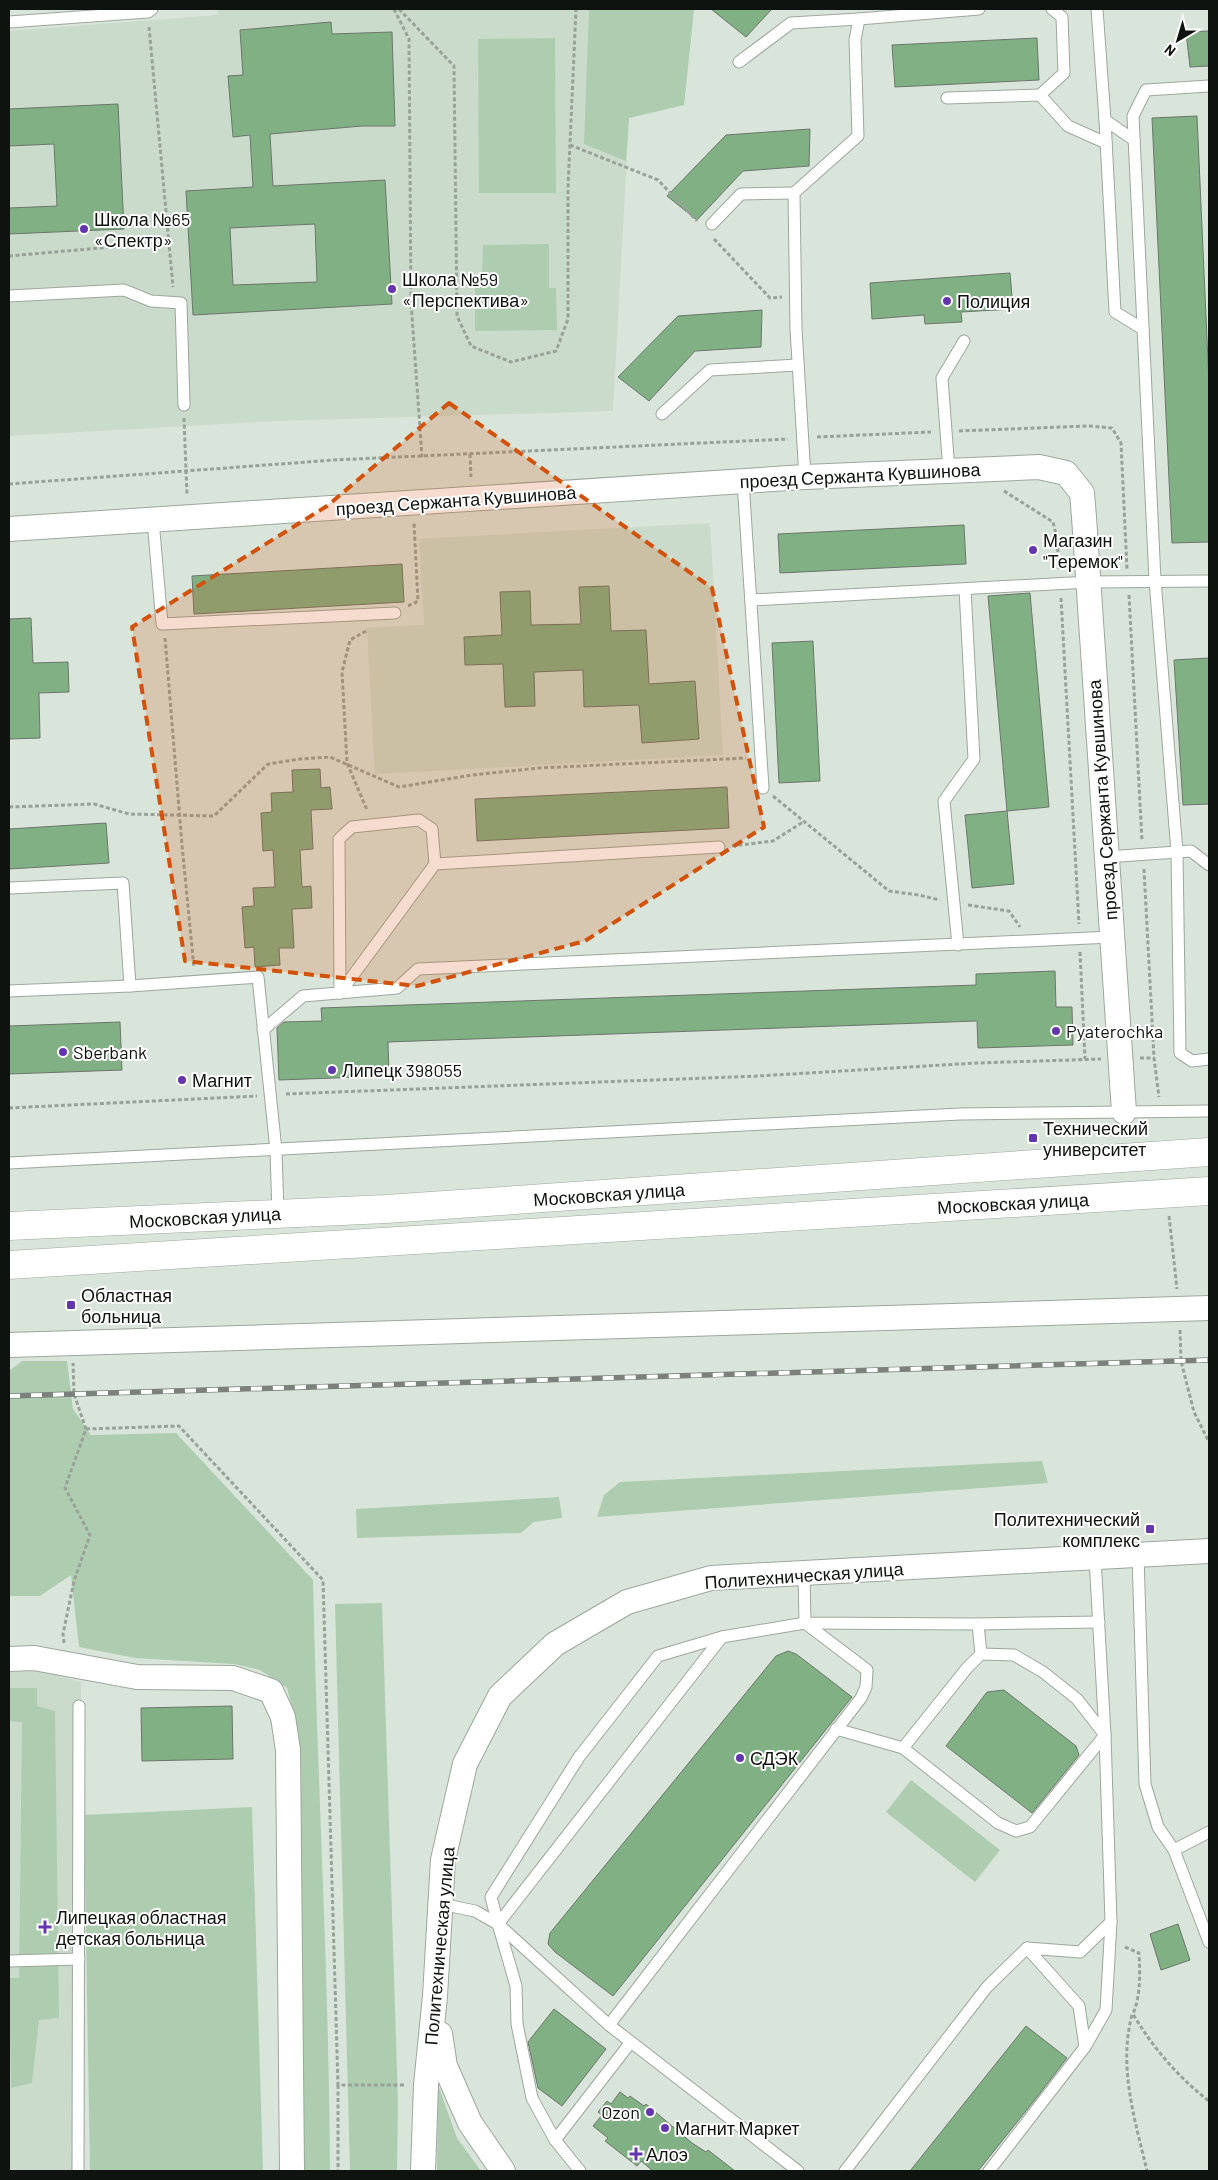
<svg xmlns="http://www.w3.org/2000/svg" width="1218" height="2180" viewBox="0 0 1218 2180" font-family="Barlow,sans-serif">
	<rect width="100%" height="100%" fill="#d9e5da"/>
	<g fill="#cadbcb">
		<path d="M218,9H694L684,105L629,118L613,411L278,421L9,436V31L218,15Z"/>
		<path d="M710,523L723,755L375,774L367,628L424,625L419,539Z"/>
		<path d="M40,1671L81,1682L80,2171H9V1672Z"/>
	</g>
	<g fill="#aecdb0">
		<path d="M589,9H694L684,105L629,118L626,161L584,144Z"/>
		<path d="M555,38L556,193H479L478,39Z"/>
		<path d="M549,244V288H556L557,330L475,331V288L482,287L483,245Z"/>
		<path d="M22,1361H67L73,1409L91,1435L176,1433L313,1580C317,1777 329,1974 330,2171H301L293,1711L287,1688L260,1670L234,1664L135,1658L79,1647L71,1575L40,1596H9V1371Z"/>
		<path d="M1042,1461L1048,1483L597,1517L604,1495L620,1482Z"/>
		<path d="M559,1497L562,1518L534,1522L521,1533L357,1538L356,1509Z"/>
		<path d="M382,1603L398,2101L397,2171H350L335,1604Z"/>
		<path d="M9,1688H37V1706L55,1711L59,2018L39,2020L32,2083L11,2088L9,1978H19L22,1722L9,1721Z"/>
		<path d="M911,1780L1000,1850L975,1882L886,1812Z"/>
		<path d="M252,1807L263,2171H90L84,1815Z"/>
		<path d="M438,2085L457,2138L481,2171H437Z"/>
	</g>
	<g fill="#80b084" stroke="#6c766c" fill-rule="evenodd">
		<path d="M711,9H772L746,37Z"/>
		<path d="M331,22L332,34L392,32L395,126H362L270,134L273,186L385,180L392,304L193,315L186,191L253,187L250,135L233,137L228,76L243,75L240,30ZM315,224L317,282L233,285L230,228Z"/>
		<path d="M1209,31V66L1190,67L1186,32Z"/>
		<path d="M1037,38L1039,80L895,87L892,45Z"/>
		<path d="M118,104L124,229L9,234V208L57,206L54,144L9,146V109Z"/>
		<path d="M1197,116L1209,383V542L1172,543L1152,118Z"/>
		<path d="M810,129L809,166L743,171L697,220L667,196L726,135Z"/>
		<path d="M1010,273L1013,309L961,312L962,322L925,324L924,315L872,319L870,283Z"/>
		<path d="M762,310L761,347L695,351L649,401L618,377L678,316Z"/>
		<path d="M964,525L966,564L780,573L778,534Z"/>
		<path d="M402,564L404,602L194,614L192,576Z"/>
		<path d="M609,586L611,631L646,630L649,684L695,681L699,739L642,743L639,705L584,707L583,670L534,672L535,706L505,707L503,664L465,665L464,637L502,635L500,592L530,591L531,625L581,624L579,587Z"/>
		<path d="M1030,593L1049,807L1007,811L988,596Z"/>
		<path d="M31,618L33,663L68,662L69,692L39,693L40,738L9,739V619Z"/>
		<path d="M813,641L820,781L779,783L772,643Z"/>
		<path d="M1209,658V804L1183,805L1174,660Z"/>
		<path d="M320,769L321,788L330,787L332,809L311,810L313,849L300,850L302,887L311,886L312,908L292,909L294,948H279L280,965L255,967L254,947L245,948L242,907L254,906L253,888L275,887L273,850L263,851L261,813L272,812L271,793L293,792L292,770Z"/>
		<path d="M727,787L729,828L477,841L475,799Z"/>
		<path d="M1007,811L1014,884L972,888L965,815Z"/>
		<path d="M106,823L109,863L9,869V829Z"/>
		<path d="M1055,971L1056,1007H1072L1073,1045L978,1048L977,1021L388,1042L389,1076L279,1080L277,1028L284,1022L322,1021L321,1008L976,985V974Z"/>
		<path d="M120,1022L122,1070L9,1074V1026Z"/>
		<path d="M788,1651L796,1654L808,1663L852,1697L613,1996L555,1952L548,1944L550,1933L776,1656Z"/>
		<path d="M1004,1690L1076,1746L1079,1755L1032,1813L946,1746L987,1692Z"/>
		<path d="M232,1706L233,1759L142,1761L141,1708Z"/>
		<path d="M1178,1924L1190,1960L1161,1970L1150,1934Z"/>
		<path d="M554,2009L606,2049L562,2106L538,2088L528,2042Z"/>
		<path d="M1026,2026L1067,2058L1037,2097L978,2171H910Z"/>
		<path d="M620,2092L628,2098L630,2096L644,2106L646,2104L692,2143L706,2152L708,2150L735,2171H653L641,2161L637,2166L605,2141L608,2138L593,2126L602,2115L598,2112L607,2101L611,2104Z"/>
	</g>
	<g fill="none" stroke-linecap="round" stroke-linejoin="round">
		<defs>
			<g id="lane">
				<path d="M1097,9L1105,120L1134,140"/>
				<path d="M9,22L148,12L152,9"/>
				<path d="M739,62L791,23L859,19"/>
				<path d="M1209,86L1146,90L1133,116L1155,580L1177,852L1180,1053L1192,1061L1209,1059"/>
				<path d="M1040,95L1064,73L1062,17L1052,9"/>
				<path d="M947,98L1040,95L1068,126L1106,143"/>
				<path d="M1105,120L1115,312L1143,329"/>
				<path d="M712,224L741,194L794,193"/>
				<path d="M9,296L124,290L151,301L181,303L184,405"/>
				<path d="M662,414L710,370L798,365"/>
				<path d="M949,471L942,378L964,341"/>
				<path d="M805,477L796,329L794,193L858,136L855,40L859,19L979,9"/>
				<path d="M743,481L763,788"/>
				<path d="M153,520L162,624L395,613"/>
				<path d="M751,600L1089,582L1209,581"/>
				<path d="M1106,857L1191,851L1209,865"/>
				<path d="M9,888L123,883L130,986"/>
				<path d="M958,945L944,801L974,759L965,589"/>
				<path d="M9,991L130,986L258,977L276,1150L278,1214"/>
				<path d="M340,993L435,864L719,847"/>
				<path d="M340,993L339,839L352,827L419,820L432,829L435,864"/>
				<path d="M263,1030L303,996L397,988L418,969L1111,937"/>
				<path d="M9,1163L960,1114L1209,1111"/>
				<path d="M1138,1555L1145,1784L1158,1827L1174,1850L1209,1942"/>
				<path d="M804,1573L805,1623L978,1624L1099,1622"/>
				<path d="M978,1624L981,1654"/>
				<path d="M836,1729L903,1748L967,1668L981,1654L1014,1655L1043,1672L1077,1699L1105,1735L1030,1827L1016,1831L998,1823L903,1748"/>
				<path d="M1174,1850L1209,1832"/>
				<path d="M441,1904L475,1911L498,1924"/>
				<path d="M498,1924L722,1637L805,1623L867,1670L866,1687L861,1698L609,2025"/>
				<path d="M498,1924L491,1897L579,1757L658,1656L722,1637"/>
				<path d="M9,1961L79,1959"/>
				<path d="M1085,2047L1079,2006L1027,1948L1080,1952L1111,1922"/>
				<path d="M555,2140L631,2042"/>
				<path d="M78,2171L79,1706"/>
				<path d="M580,2171L555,2140L532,2098L517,2024L516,1986L498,1924L609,2025L798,2171"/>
				<path d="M845,2171L987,1987L1027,1948"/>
				<path d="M989,2171L1085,2047L1106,2010L1111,1922L1105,1735L1095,1558"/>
			</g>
			<g id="street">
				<path d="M9,529L805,477L1039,467L1066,473L1082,493L1084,517L1124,1112"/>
				<path d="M9,1345L1209,1308"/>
				<path d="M9,1659L34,1658L137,1677L233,1678L271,1691L283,1717L288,1750L292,2171"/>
				<path d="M440,2034L445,2066L470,2123L503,2171"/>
				<path d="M423,2171L426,2085L435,1996L443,1860L465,1764L500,1696L555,1644L627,1602L711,1578L1209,1551"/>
			</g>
			<g id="primary">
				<path d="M9,1226L386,1209L1209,1152"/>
				<path d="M9,1265L1209,1191"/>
			</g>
		</defs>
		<use href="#lane" stroke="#9da79d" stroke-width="13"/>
		<use href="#street" stroke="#9da79d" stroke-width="26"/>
		<use href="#primary" stroke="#9da79d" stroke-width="29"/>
		<g stroke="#99a299" stroke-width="3" stroke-dasharray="4 2.5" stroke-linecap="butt">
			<path d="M394,9L409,39L411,302L422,457"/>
			<path d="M399,9L454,66L457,316L471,346L511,362L556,351L568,319V188L576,9"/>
			<path d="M149,27L173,287"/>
			<path d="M570,145L658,180L697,221"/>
			<path d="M714,239L770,298L782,297"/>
			<path d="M9,256L169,242"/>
			<path d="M184,418L187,496"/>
			<path d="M959,431L1089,426L1112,428L1121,443L1127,569"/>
			<path d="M817,437L931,432"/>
			<path d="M470,454L471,477"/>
			<path d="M9,484L334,460L788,439"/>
			<path d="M1004,491L1053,522L1057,538L1059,569"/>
			<path d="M1129,595L1142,841"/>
			<path d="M1061,598L1079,924"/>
			<path d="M408,606L418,601L414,523"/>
			<path d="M366,631L350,640L342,672L347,763L367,810"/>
			<path d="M165,638L182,845L194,968"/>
			<path d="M773,796L889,891L919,895L940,900"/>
			<path d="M9,807L94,804L129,814L214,816L268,764L300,759L330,757L399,787L472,775L539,768L746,758"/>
			<path d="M732,846L773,841L803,822"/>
			<path d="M1144,869L1154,1058L1159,1097"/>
			<path d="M968,905L1009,911L1020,927"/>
			<path d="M1080,952L1085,1059"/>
			<path d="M1140,1058H1154"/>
			<path d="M286,1094L758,1076L977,1063L1101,1059"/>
			<path d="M9,1108L257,1096"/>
			<path d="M1169,1216L1177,1289"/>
			<path d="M1180,1330L1181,1361L1194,1412L1209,1442"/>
			<path d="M86,1429L179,1426L323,1580L338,2085H405"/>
			<path d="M64,1643L63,1634L74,1581L90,1535L65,1488L86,1429L74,1394L73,1363"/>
			<path d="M1125,1947L1139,1953C1140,1974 1141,1994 1133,2014C1153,2048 1178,2077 1209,2101"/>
			<path d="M1132,2015C1118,2067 1135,2120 1147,2171"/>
			<path d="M338,2085V2171"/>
		</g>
		<use href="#lane" stroke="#fff" stroke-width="11"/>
		<use href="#street" stroke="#fff" stroke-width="24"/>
		<use href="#primary" stroke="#fff" stroke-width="28"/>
		<defs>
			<path id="rail" d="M9,1396L1209,1360"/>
		</defs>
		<use href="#rail" stroke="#7a827b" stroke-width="5.5"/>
		<use href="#rail" stroke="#fff" stroke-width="4" stroke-dasharray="11" stroke-linecap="butt"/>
	</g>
	<path fill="#d2520c" fill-opacity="0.2" stroke="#d2520c" stroke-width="4" stroke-dasharray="10 6" stroke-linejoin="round" d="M449,403L712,588L764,827L585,941L417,986L185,961L132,627L327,506Z"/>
	<g fill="#6436ad" stroke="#fff" stroke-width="2">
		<circle cx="84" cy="229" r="5"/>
		<circle cx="392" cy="289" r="5"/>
		<circle cx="947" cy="301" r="5"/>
		<circle cx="1033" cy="550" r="5"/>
		<circle cx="1056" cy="1031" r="5"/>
		<circle cx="63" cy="1052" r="5"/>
		<circle cx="332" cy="1070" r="5"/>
		<circle cx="182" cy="1080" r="5"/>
		<rect x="1028" y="1133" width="10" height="10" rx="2.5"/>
		<rect x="66" y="1300" width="10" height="10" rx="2.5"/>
		<rect x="1145" y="1524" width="10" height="10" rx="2.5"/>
		<circle cx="740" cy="1758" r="5"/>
		<path d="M42.5 1919.5h5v5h5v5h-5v5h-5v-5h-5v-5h5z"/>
		<circle cx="650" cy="2112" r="5"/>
		<circle cx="665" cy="2128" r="5"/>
		<path d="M633.5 2146.5h5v5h5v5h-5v5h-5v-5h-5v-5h5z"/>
	</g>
	<g text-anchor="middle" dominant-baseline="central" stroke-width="4" stroke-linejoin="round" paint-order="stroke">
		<g font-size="18" fill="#0f130f" stroke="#fff" text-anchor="start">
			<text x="94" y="219">Школа №65<tspan x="94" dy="21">«Спектр»</tspan></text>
			<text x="402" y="279">Школа №59<tspan x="402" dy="21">«Перспектива»</tspan></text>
			<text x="957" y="301">Полиция</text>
			<text x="1043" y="540">Магазин<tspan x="1043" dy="21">"Теремок"</tspan></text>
			<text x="1066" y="1031">Pyaterochka</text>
			<text x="73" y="1052">Sberbank</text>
			<text x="342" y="1070">Липецк 398055</text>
			<text x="192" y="1080">Магнит</text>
			<text x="1043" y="1128">Технический<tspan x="1043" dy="21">университет</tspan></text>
			<text x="81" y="1295">Областная<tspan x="81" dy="21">больница</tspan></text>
			<text x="1140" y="1519" text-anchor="end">Политехнический<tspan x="1140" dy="21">комплекс</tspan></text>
			<text x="750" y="1758">СДЭК</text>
			<text x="56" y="1917">Липецкая областная<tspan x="56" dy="21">детская больница</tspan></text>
			<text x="640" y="2112" text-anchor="end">Ozon</text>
			<text x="675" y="2128">Магнит Маркет</text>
			<text x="646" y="2154">Алоэ</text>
		</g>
		<g font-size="18" fill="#0f130f" stroke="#fff">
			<text transform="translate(860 475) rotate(-3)">проезд Сержанта Кувшинова</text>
			<text transform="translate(456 500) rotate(-4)">проезд Сержанта Кувшинова</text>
			<text transform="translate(1102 800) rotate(-94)">проезд Сержанта Кувшинова</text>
			<text transform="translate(609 1194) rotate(-4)">Московская улица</text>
			<text transform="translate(1013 1203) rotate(-3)">Московская улица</text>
			<text transform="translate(205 1217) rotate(-3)">Московская улица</text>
			<text transform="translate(804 1575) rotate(-4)">Политехническая улица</text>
			<text transform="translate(439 1946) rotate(-85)">Политехническая улица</text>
		</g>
	</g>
	<rect width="1218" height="2180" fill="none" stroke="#0f130f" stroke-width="20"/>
	<g transform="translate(1178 40) rotate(218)" stroke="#ffffff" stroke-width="4" paint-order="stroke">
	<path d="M0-4L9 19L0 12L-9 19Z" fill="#0f130f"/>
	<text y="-8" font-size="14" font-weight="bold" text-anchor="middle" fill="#0f130f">N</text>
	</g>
</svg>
